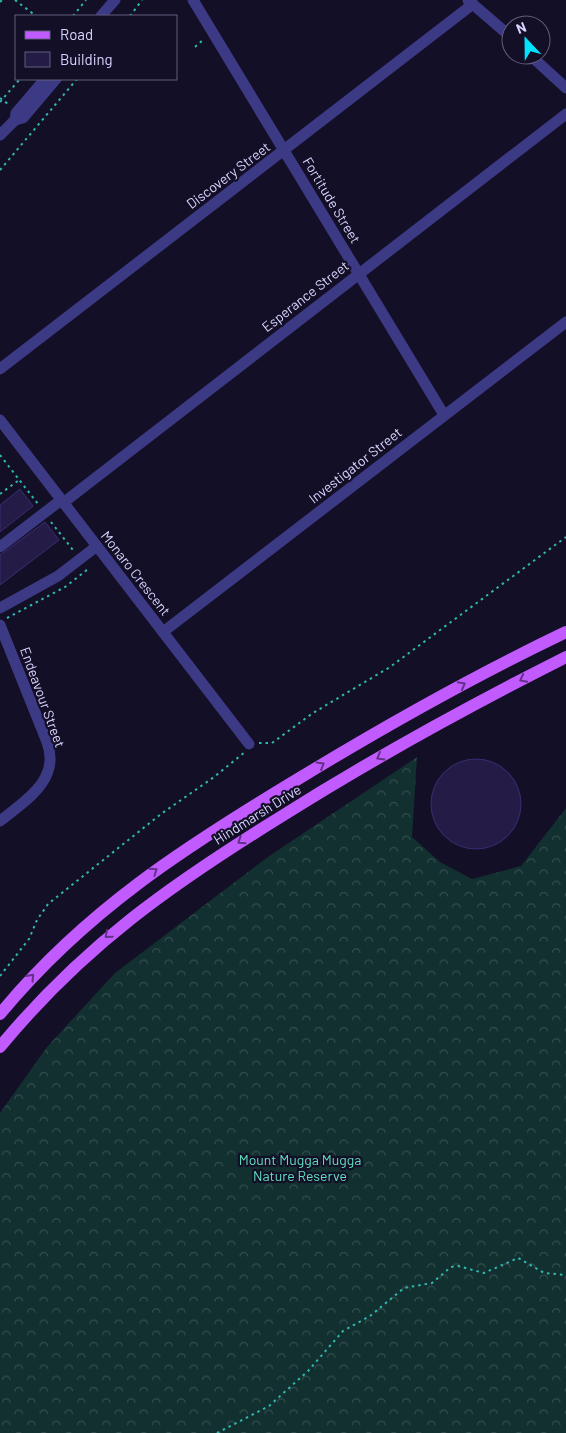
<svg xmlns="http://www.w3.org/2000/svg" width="566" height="1433" viewBox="0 0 566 1433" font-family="Barlow,sans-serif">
	<defs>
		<pattern id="forest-crowns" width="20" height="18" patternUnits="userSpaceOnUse" patternTransform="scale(1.25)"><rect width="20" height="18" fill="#12302f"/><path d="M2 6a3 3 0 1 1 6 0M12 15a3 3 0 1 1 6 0" fill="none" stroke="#344d4e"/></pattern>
	</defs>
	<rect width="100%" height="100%" fill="#130f26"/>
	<path fill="url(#forest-crowns)" d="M417,757L412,837L440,862L472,879L521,866L566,808V1433H0V1113L47,1047L115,973L268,857Z"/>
	<g fill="#241b47" stroke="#3b2d73">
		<path d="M20,489L33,506L0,532V505Z"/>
		<path d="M45,522L59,540L0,585V555Z"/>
		<circle cx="476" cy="804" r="45"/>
	</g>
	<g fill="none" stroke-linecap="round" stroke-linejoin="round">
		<g stroke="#2fb8b0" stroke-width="2" stroke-dasharray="2.5 4" stroke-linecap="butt">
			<path d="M15,0L36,16"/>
			<path d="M0,2L2,0"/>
			<path d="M73,16L86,0"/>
			<path d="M130,16L142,0"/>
			<path d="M195,47L204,39"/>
			<path d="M0,98L8,104"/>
			<path d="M0,102L20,79"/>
			<path d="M0,170L77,79"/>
			<path d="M0,455L38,504"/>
			<path d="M0,494L19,480"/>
			<path d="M51,522L73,550"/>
			<path d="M7,618L65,587L88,569L87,567"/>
			<path d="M259,743H272L313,713L390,667L566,537"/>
			<path d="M0,976L29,939L37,920L48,904L161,814L214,777L245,752"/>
			<path d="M217,1433L269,1406L308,1371L343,1331L370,1316L404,1288L432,1283L451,1267L458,1266L484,1273L518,1258L544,1273L566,1275"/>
		</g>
		<g stroke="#3d3a85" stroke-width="11">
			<path d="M193,0L444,415"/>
			<path d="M468,0L511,37"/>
			<path d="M101,16L115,0"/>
			<path d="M530,55L566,88"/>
			<path d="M15,120L23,118L56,79"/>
			<path d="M0,135L15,120L16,113L45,79"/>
			<path d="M0,369L473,4"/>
			<path d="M0,420L249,744"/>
			<path d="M63,503L566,114"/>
			<path d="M0,547L61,500"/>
			<path d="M0,608L58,576L97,546"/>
			<path d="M0,625L47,742C61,780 25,801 0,821"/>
			<path d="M163,632L566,322"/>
		</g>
		<g stroke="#c25bff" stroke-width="12">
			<path d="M0,1014C85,911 185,847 298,779C385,726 474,676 566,632"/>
			<path d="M0,1047C83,946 172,884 282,816C374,758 469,706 566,657"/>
		</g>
	</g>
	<defs><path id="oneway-chevron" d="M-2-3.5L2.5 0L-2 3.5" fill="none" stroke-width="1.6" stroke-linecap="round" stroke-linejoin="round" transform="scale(1.25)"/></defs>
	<g stroke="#623188">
		<use href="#oneway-chevron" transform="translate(523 679) rotate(153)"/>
		<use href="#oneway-chevron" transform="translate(462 685) rotate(-28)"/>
		<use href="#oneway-chevron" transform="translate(380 757) rotate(150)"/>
		<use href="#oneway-chevron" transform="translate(321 765) rotate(-31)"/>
		<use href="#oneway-chevron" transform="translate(241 841) rotate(147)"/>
		<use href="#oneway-chevron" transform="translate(154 871) rotate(-35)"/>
		<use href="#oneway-chevron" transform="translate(108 935) rotate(139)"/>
		<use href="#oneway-chevron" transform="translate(31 977) rotate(-48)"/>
	</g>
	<g text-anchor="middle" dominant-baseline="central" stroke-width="4.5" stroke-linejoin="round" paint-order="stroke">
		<g font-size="14" fill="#d9d4ff" stroke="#130f26">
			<text transform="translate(228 175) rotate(-37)">Discovery Street</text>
			<text transform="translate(332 200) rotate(59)">Fortitude Street</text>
			<text transform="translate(305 296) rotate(-38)">Esperance Street</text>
			<text transform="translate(355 465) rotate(-38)">Investigator Street</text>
			<text transform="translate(136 573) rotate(52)">Monaro Crescent</text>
			<text transform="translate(43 697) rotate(70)">Endeavour Street</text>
			<text transform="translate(257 814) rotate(-32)">Hindmarsh Drive</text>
		</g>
		<g font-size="14" fill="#5fe0c0" stroke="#130f26">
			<text x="300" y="1159">Mount Mugga Mugga<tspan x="300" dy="16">Nature Reserve</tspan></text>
		</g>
	</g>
	<rect x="15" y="15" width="162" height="65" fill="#130f26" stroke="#625e7d"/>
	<rect x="25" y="31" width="25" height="8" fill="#c25bff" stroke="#625e7d"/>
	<text x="60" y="40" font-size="15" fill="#d9d4ff">Road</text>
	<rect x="25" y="52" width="25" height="15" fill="#241b47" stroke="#625e7d"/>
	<text x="60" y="65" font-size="15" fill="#d9d4ff">Building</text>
	<g transform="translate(526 40) rotate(338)"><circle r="24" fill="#130f26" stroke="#625e7d"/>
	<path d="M0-4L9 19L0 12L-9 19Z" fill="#00e5ff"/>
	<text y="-8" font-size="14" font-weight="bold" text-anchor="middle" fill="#d9d4ff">N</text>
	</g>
</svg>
